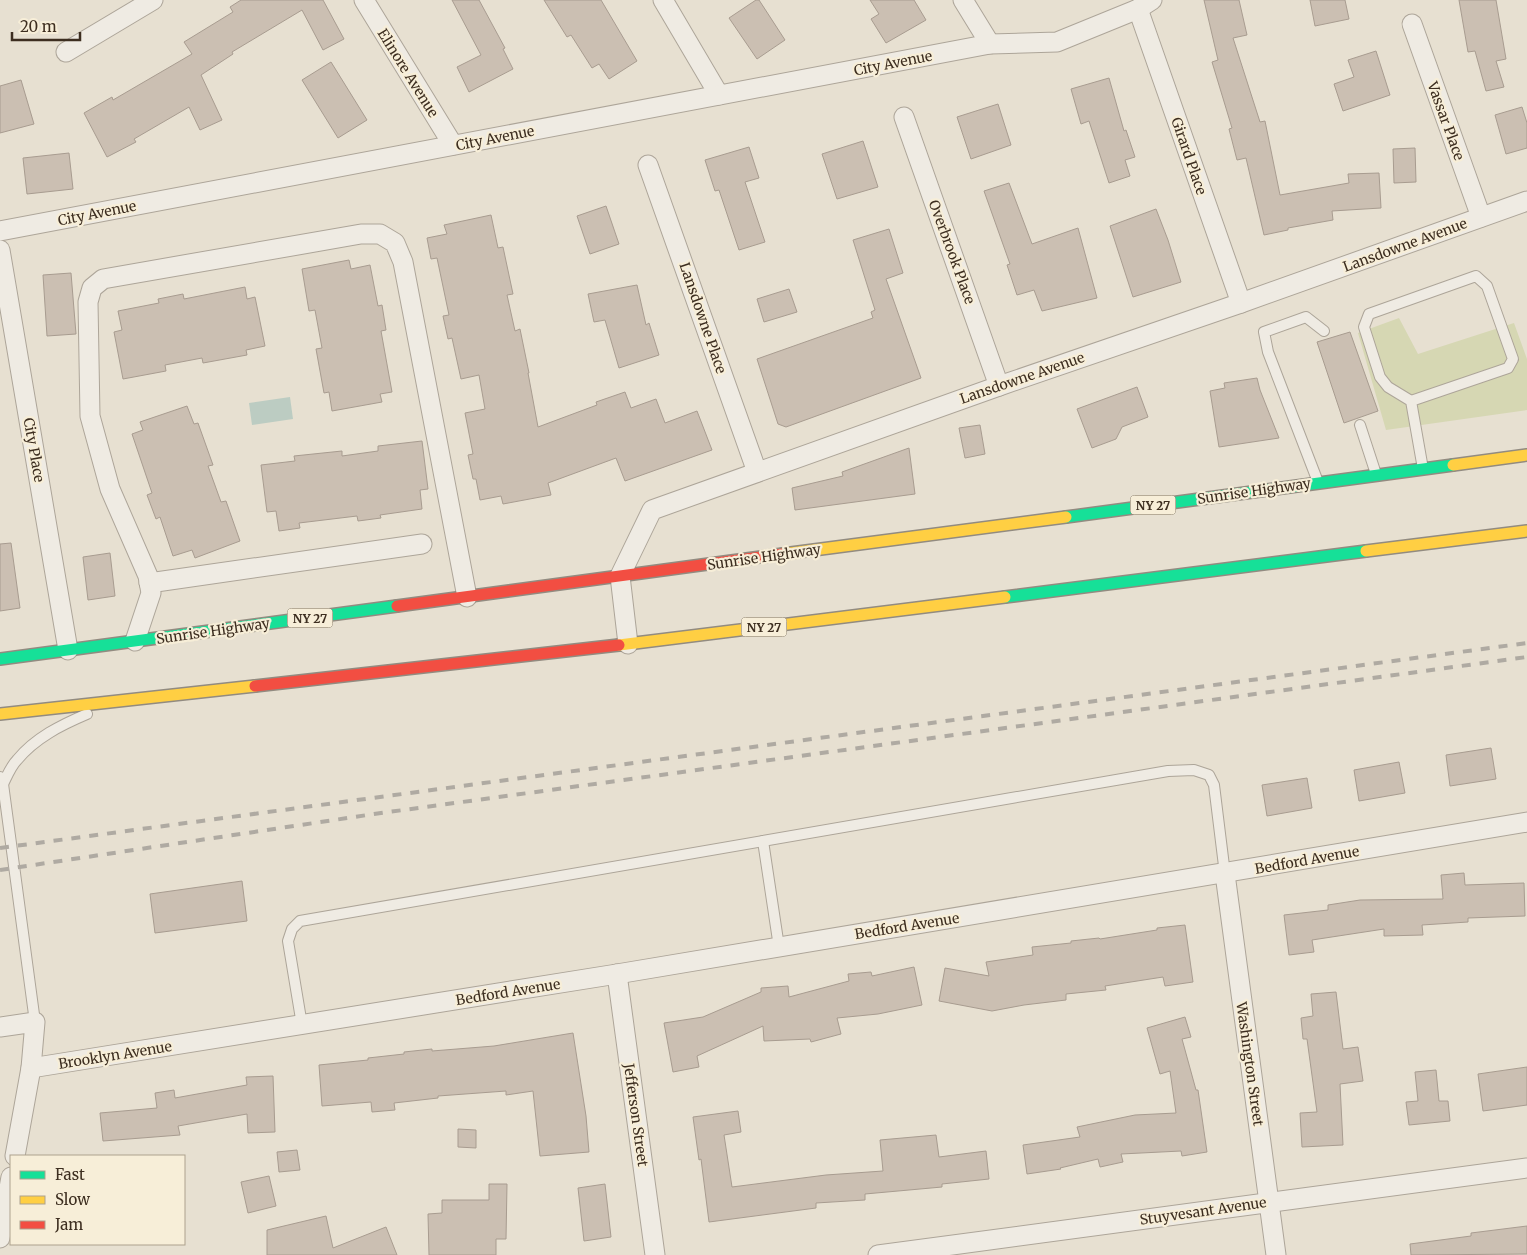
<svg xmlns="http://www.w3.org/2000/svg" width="1527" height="1255" viewBox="0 0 1527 1255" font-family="Merriweather,serif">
	<rect width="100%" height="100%" fill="#e7e0d1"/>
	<path fill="#d6d7b3" d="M1399,318L1418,354L1514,323L1527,359V410L1386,430L1358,333Z"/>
	<path fill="#bcccc2" d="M290,397L293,419L252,425L249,403Z"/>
	<g fill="#cbbfb2" stroke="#a89c90">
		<path d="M241,0H323L344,39L323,50L302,10L232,52L233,54L201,75L222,120L200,130L189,107L134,139L136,142L107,157L84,113L112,97L113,100L192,54L184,42L233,12L230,7Z"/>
		<path d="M452,0H479L505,48L503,49L513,69L469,92L457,67L481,55Z"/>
		<path d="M544,0H601L637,61L609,79L599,64L592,68L571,35L567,37Z"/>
		<path d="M756,0H759L785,40L757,59L729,18Z"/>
		<path d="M870,0H914L926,20L886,43L871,19L879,14Z"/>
		<path d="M1204,0H1239L1247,35L1233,38L1260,122L1265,121L1280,195L1349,183L1348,174L1379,173L1381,208L1332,211L1333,220L1288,228V230L1264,235L1246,158L1237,160L1229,129L1232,128L1212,62L1218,60Z"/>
		<path d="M1310,0H1345L1349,19L1315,26Z"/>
		<path d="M1459,0H1496L1506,59L1496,61L1504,87L1486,91L1475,51L1468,52Z"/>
		<path d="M1376,51L1390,95L1343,111L1334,84L1354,77L1348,60Z"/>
		<path d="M331,62L367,120L338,138L302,80Z"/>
		<path d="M1109,78L1124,131L1126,130L1135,157L1125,160L1130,176L1109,183L1089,121L1081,124L1071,89Z"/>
		<path d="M21,80L34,124L0,133V86Z"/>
		<path d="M998,104L1011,145L971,159L957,117Z"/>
		<path d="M1522,107L1527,123V148L1506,154L1495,115Z"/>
		<path d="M863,141L878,187L837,199L822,154Z"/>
		<path d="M749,147L759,178L745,182L765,242L739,250L719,190L715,191L705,160Z"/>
		<path d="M1415,148L1416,182L1394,183L1393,149Z"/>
		<path d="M69,153L73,189L27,194L23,158Z"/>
		<path d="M1009,183L1032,244L1078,228L1097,298L1042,311L1034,290L1017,295L1007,265L1010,264L984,191Z"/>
		<path d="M606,206L619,244L590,254L577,216Z"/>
		<path d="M1156,209L1168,240L1181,282L1133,297L1110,226Z"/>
		<path d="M491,215L498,248L503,247L513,294L507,295L515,331L520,329L529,373H528L538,427L597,405L596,402L625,392L631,408L656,399L665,423L697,411L712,450L625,481L616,458L548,483L551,495L503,504L501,496L480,500L476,479H473L468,455L473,454L465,413L485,409L479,375L461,379L452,338L448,339L443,316L449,315L437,258L431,259L427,238L447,234L444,225Z"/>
		<path d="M889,229L903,273L886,279L921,378L786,427L778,424L757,359L873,318L871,312L875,310L853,240Z"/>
		<path d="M349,260L351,269L370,265L378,306L382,305L386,330L381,331L392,392L380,394L382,402L332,411L329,392L324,393L316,349L322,348L315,310L309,311L302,269Z"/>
		<path d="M71,273L76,334L47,336L43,275Z"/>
		<path d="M637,285L646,325L649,323L659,355L619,368L605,320L594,322L588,294Z"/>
		<path d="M245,287L247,299L255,297L265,346L246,350L247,355L203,363L202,358L165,365L166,371L123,379L114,332L122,330L118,311L159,303L158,299L183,294L184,299Z"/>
		<path d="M789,289L797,312L764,322L757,299Z"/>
		<path d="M1350,332L1378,411L1344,423L1317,342Z"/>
		<path d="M1257,378L1260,390L1279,438L1219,447L1210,391L1225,388L1224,383Z"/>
		<path d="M1137,387L1148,417L1122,427L1116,439L1092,448L1077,409Z"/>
		<path d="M187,406L194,424L198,423L213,465L208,466L221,502L226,501L240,541L195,558L192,550L173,556L160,517L156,519L147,495L152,493L132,434L143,430L140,422Z"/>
		<path d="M980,425L985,454L965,458L959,428Z"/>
		<path d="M422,441L428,489L420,490L422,509L380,515L381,518L358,521L357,516L299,523L300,528L279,531L276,511L267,512L261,465L295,461L294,456L342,451V456L378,451V446Z"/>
		<path d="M909,448L915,494L795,510L792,488L843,476L842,472Z"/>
		<path d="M11,543L20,608L0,611V544Z"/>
		<path d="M110,553L115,596L88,600L83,557Z"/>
		<path d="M1491,748L1496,779L1450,786L1446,755Z"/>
		<path d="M1399,762L1405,793L1359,801L1354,770Z"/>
		<path d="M1307,778L1312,808L1267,816L1262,785Z"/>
		<path d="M1464,873L1465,885L1524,883L1525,916L1468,918V922L1422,925L1423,935L1384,936V929L1312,940L1314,952L1289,955L1284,915L1328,910V905L1360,900L1443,899L1441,875Z"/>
		<path d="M242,881L247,921L155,933L150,894Z"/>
		<path d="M1185,925L1193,982L1165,986L1163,977L1105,986L1106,990L1066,994V1000L1024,1005L992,1011L939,1001L945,968L989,976L986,962L1033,955L1032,947L1071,943V941L1099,938L1100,939L1157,930V928Z"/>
		<path d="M914,967L922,1005L878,1014L837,1018L841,1034L811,1042L810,1039L764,1041L763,1026L697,1056L699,1067L673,1072L664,1023L703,1017L761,992V988L788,986L789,997L849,981L848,974L871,972L872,976Z"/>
		<path d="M1336,992L1343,1049L1358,1047L1363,1081L1340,1084L1343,1145L1302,1147L1300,1113L1317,1112L1307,1039H1303L1301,1018L1313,1016L1311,994Z"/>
		<path d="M1185,1017L1191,1037L1182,1039L1196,1090H1198L1207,1152L1182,1156L1181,1151L1121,1154L1123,1162L1100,1167L1098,1159L1060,1168L1061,1169L1027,1174L1023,1145L1080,1137L1077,1127L1135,1115L1176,1113L1170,1071L1160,1074L1147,1028Z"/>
		<path d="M573,1033L586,1116L589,1152L540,1156L533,1091L506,1095V1091L438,1096V1098L394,1103L395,1110L372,1112L371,1102L322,1106L319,1065L368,1060V1058L404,1054V1052L432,1049V1051L494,1046Z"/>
		<path d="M1527,1067V1105L1483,1111L1478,1074Z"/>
		<path d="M1436,1070L1439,1101H1448L1450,1121L1409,1125L1406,1102L1418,1101L1415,1072Z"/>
		<path d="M273,1076L275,1132L248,1133L247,1114L178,1126L180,1135L103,1141L100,1113L157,1108L155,1093L174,1090L175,1098L247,1085L246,1077Z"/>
		<path d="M738,1111L741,1132L724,1135L732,1187L826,1175L883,1171L880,1140L936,1135L939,1157L986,1151L989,1179L942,1184V1187L865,1194V1200L816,1203V1208L709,1222L701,1159L699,1160L693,1117Z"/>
		<path d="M458,1129L476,1130V1148L458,1147Z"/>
		<path d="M297,1150L300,1170L279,1172L277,1152Z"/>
		<path d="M269,1176L276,1206L248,1213L241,1182Z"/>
		<path d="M489,1184H507L506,1239H496V1255H429L428,1214L442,1213V1200H489Z"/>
		<path d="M605,1184L611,1237L584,1241L578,1188Z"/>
		<path d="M326,1216L333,1248L386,1227L397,1255H267V1230Z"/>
		<path d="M1527,1226V1254L1411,1255L1410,1244L1471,1236V1233Z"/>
	</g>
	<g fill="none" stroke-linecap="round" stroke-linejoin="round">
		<defs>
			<g id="lane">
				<path d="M1411,401L1508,368L1513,359L1487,286L1476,276L1369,314L1364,327L1380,377L1388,387L1411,401L1423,469"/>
				<path d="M1360,425L1376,474"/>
				<path d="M1318,482L1268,352L1264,332L1306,317L1324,331"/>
				<path d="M0,777L3,784L35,1022"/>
				<path d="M3,784C7,776 11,766 17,760C35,738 61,725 87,714"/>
				<path d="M763,841L779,947"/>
				<path d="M302,1025L288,941L292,929L300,921L1168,771L1194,770L1209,775L1214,785L1225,874"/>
			</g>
			<g id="street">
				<path d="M364,0L453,145"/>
				<path d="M663,0L719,95"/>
				<path d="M963,0L990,44"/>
				<path d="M1138,9L1241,303"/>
				<path d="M1412,24L1481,217"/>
				<path d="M66,52L153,0"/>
				<path d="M904,117L999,386"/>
				<path d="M648,165L757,472"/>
				<path d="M0,231L990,44L1057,42L1138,9L1152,0"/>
				<path d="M0,250L68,650"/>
				<path d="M149,583L422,544"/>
				<path d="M135,641L151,593L148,576L110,489L90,416L88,302L92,288L103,279L361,234H380L395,243L403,262L467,597"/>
				<path d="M628,644L620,576L652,510L999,386L1241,303L1527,201"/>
				<path d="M1225,874L1276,1255"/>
				<path d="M617,974L655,1255"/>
				<path d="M0,1027L35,1022L31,1068L15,1156"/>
				<path d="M31,1068L617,974L1527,822"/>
				<path d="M0,1238L11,1177"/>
				<path d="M878,1255L1527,1168"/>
			</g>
			<g id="fast">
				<path d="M1066,517L1453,465"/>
				<path d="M1005,597L1366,551"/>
				<path d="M0,659L397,606"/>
			</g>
			<g id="slow">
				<path d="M1453,465L1527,455"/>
				<path d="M1366,551L1527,531"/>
				<path d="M783,554L1066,517"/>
				<path d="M619,645L1005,597"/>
				<path d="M0,714L255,686"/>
			</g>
			<g id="jam">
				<path d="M397,606L783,554"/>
				<path d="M255,686L619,645"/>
			</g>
		</defs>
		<use href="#lane" stroke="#ada599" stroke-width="12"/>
		<use href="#street" stroke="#ada599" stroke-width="21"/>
		<use href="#fast" stroke="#928b80" stroke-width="14"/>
		<use href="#slow" stroke="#928b80" stroke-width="14"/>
		<use href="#jam" stroke="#928b80" stroke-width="14"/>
		<use href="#lane" stroke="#efebe3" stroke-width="10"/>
		<use href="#street" stroke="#efebe3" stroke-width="19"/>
		<use href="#fast" stroke="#16e098" stroke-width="11"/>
		<use href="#slow" stroke="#ffcf43" stroke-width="11"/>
		<use href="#jam" stroke="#f24e42" stroke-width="11"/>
		<g stroke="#afaaa2" stroke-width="4" stroke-dasharray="9 9" stroke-linecap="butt">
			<path d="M0,848L1527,643"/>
			<path d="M0,870L374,814L1527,657"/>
		</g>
	</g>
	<g text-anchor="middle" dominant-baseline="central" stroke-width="4.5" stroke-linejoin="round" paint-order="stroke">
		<g fill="#f7eed8" stroke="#756857" stroke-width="1">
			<rect x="1130.5" y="495.5" width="45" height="19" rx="4"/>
			<rect x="287.5" y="608.5" width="45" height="19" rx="4"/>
			<rect x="741.5" y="617.5" width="45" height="19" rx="4"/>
		</g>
		<g font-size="12" font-weight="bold" fill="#3d2e20">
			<text x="1153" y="505">NY 27</text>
			<text x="310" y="618">NY 27</text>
			<text x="764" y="627">NY 27</text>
		</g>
		<g font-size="14" fill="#3d2e20" stroke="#f7eed8">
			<text transform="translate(893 63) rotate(-11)">City Avenue</text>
			<text transform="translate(408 73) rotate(58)">Elinore Avenue</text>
			<text transform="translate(1446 121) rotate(70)">Vassar Place</text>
			<text transform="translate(495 138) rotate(-11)">City Avenue</text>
			<text transform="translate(1189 156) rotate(71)">Girard Place</text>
			<text transform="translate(97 213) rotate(-11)">City Avenue</text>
			<text transform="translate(1405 245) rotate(-20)">Lansdowne Avenue</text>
			<text transform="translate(952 252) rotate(70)">Overbrook Place</text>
			<text transform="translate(703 318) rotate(71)">Lansdowne Place</text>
			<text transform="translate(1022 378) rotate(-19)">Lansdowne Avenue</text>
			<text transform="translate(34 450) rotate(80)">City Place</text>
			<text transform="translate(1254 491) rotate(-8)">Sunrise Highway</text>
			<text transform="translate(764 557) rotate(-8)">Sunrise Highway</text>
			<text transform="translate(213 631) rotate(-8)">Sunrise Highway</text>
			<text transform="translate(1307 860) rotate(-10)">Bedford Avenue</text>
			<text transform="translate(907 926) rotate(-9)">Bedford Avenue</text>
			<text transform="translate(508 992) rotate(-9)">Bedford Avenue</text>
			<text transform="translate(115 1055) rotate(-9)">Brooklyn Avenue</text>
			<text transform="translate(1250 1064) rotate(82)">Washington Street</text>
			<text transform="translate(636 1115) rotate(82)">Jefferson Street</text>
			<text transform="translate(1203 1211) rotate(-8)">Stuyvesant Avenue</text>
		</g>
	</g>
	<rect x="10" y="1155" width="175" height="90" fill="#f7eed8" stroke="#ada18e"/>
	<rect x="20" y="1171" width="25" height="8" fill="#16e098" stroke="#ada18e"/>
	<text x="55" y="1180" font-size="15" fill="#3d2e20">Fast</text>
	<rect x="20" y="1196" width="25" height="8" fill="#ffcf43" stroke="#ada18e"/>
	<text x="55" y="1205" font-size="15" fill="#3d2e20">Slow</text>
	<rect x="20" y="1221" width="25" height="8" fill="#f24e42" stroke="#ada18e"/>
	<text x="55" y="1230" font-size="15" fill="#3d2e20">Jam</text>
	<path d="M12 32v8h68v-8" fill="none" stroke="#3d2e20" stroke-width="2.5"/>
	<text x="20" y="32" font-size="15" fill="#3d2e20" stroke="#f7eed8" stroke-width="4" paint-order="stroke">20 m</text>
</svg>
